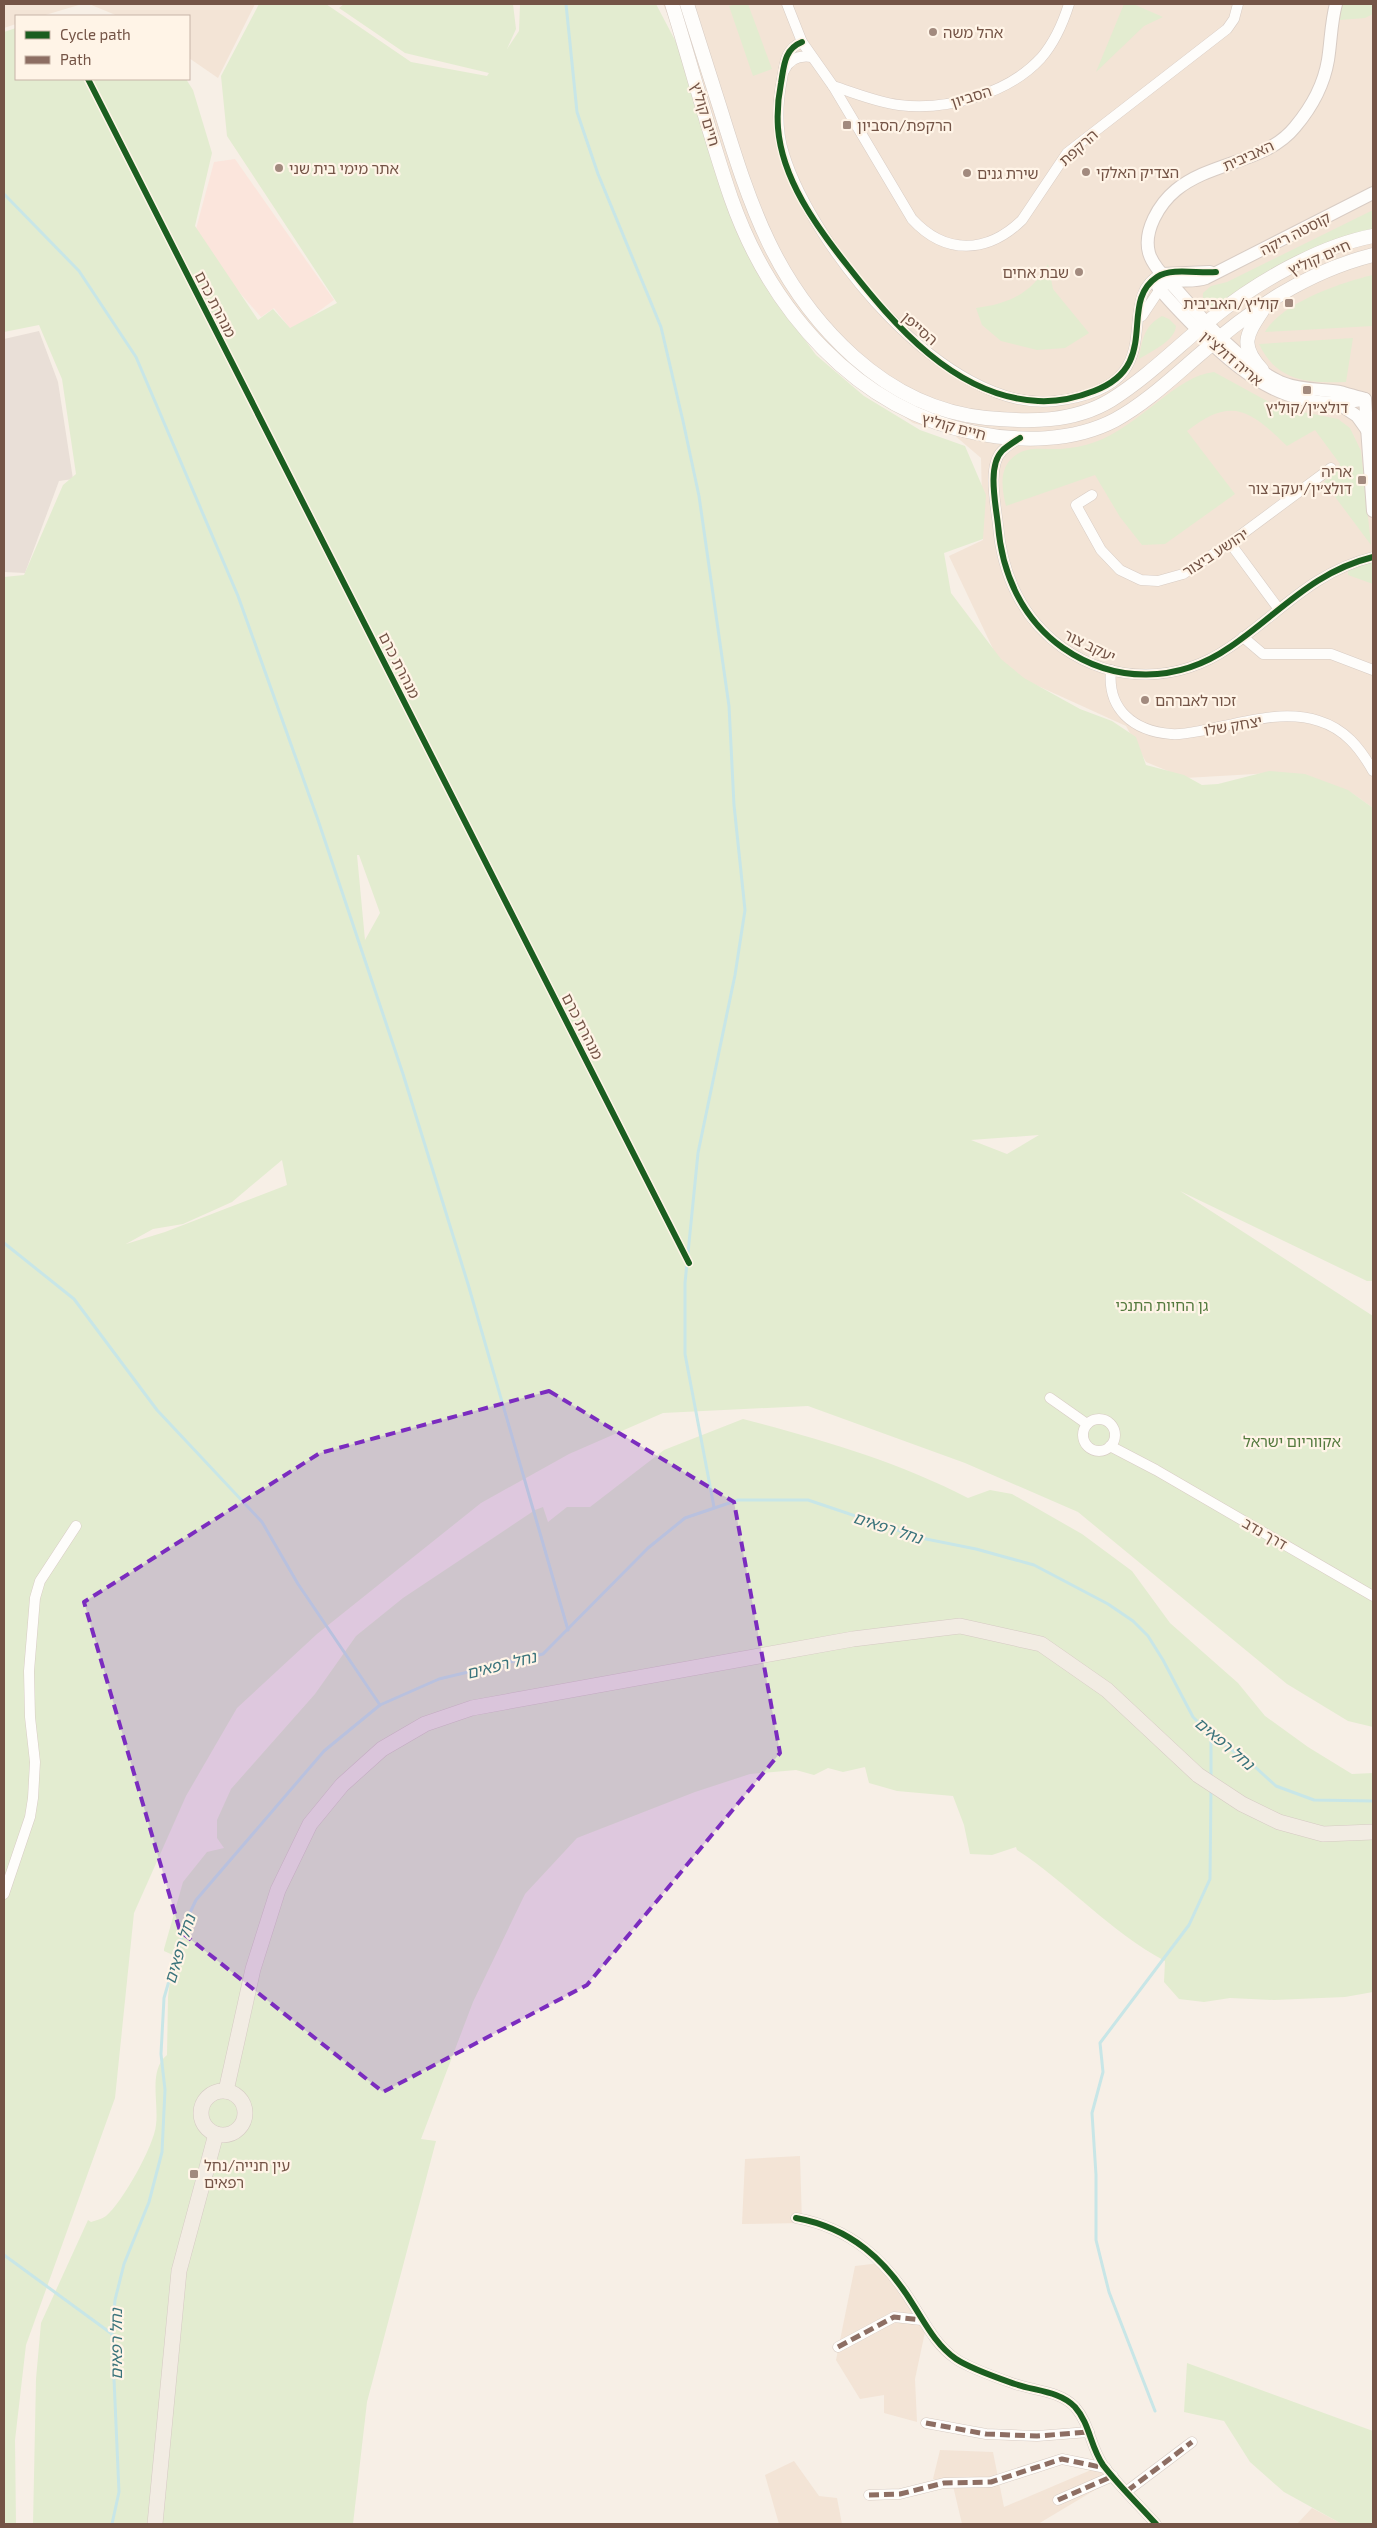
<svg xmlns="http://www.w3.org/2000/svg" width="1377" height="2528" viewBox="0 0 1377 2528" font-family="'Exo 2','Noto Sans Hebrew',sans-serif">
	<rect width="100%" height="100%" fill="#f7efe6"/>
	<g fill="#f3e4d6">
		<path d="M4,4H82L42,16H16V24L4,28Z"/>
		<path d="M89,4H255L218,78L189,58V16H118Z"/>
		<path d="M663,4H1373V808L1352,793L1272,773L1185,778L1146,762L1126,726L1003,670L949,556L983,540L981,458L953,434L913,423L818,352L732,205L684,53Z"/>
		<path d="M800,2156L802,2223L742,2224L745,2159Z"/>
		<path d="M880,2263L925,2332L915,2379L917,2422L884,2413V2395L860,2399L836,2360L855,2266Z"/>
		<path d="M940,2450L993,2452L1004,2507L1105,2464L1115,2478L1038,2524H962L953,2486L933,2479Z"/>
		<path d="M794,2461L819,2496L837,2498L842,2524H779L765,2475Z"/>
		<path d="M1312,2508L1342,2524H1297Z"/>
	</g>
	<path fill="#fbe5dc" d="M235,159L334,300L292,331L274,308L261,317L202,250L196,229L214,162Z"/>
	<path fill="#e9dfd7" d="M39,331L58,382L73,479L59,481L25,573L4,572V339Z"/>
	<g fill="#e3ecd0" fill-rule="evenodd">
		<path d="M259,4H326L411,62L487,76L489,73L405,53L339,8L344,4H513L516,29L507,49L519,31L520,4H656L677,44L769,291L816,355L864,396L920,430L965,446L986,495L983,539L944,553L951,593L1001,659L1024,678L1080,709L1112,721L1136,737L1146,765L1184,775L1202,785L1218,784L1269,771L1305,774L1348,790L1373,808V1281H1367L1180,1191L1373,1316V1727L1348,1721L1287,1684L1078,1512L965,1463L808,1406L663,1413L569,1454L481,1503L317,1634L237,1708L186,1796L134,1913L115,2098L26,2345L15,2440L16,2524H4V577L24,575L63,485L76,474L62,379L39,325L4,332V32L16,28V79H186L193,90L212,153L195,226L258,320L273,309L290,328L337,303L227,136L221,76ZM357,855H359L380,913L365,940ZM1039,1135L1007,1154L971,1140ZM282,1160L287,1185L165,1232L126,1244L153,1229L183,1224L232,1202Z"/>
		<path d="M736,4H748L772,69L753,76L729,6Z"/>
		<path d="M1124,4H1133L1163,17L1144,26L1096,72Z"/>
		<path d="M1341,4H1373V14L1365,18L1340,20Z"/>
		<path d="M1373,210V233L1221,307C1209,308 1202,305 1203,293L1211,286L1227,282Z"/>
		<path d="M1048,264L1053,289L1089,333L1065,348L1037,350L1001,341L982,325L976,308C1009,304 1032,293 1048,264Z"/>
		<path d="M1373,275V326L1265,332C1281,303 1342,282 1373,275Z"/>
		<path d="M1162,316L1169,319L1176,326C1175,341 1150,352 1139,359C1142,340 1144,326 1162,316Z"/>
		<path d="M1353,338L1346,382C1308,383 1277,382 1259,344Z"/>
		<path d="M1214,372L1278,407L1338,419L1350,428L1361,451L1371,545L1324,482L1340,464L1315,430L1287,446C1251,411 1232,395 1187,431L1235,494L1165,544L1142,545L1120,517L1095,475L1006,506C1002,490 999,471 1011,459C1026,444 1043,450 1061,449C1072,448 1084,446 1095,442C1137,428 1177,375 1214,372Z"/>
		<path d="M1373,560V584L1348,575V569Z"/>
		<path d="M743,1419C820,1439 896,1461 968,1498L990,1490L1012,1494L1082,1534L1132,1571L1170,1623L1238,1683L1265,1716L1308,1747L1352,1774L1373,1773V1992L1345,1997L1274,2000L1230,1998L1204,2002L1179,1999L1164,1982L1165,1961C1110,1932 1068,1883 1017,1850L1016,1847L992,1855L970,1854L964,1825L953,1796L897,1791L869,1783L865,1767L843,1772L828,1768L814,1775L796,1770L750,1774L695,1792L577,1838L525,1894L473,2002L421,2139L436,2141L367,2402L353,2524H33L36,2379L41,2323L88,2220L91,2222C96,2220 102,2219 106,2216C122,2203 154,2146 156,2125C159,2103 148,2070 167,2055L168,1997L173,1955L164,1951V1949L183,1882L207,1852L224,1848L217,1838V1820L231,1789L315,1694L356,1636L403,1598L535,1510L543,1507L548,1522L567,1507H590L664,1450Z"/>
		<path d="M1187,2363L1373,2431V2524H1342L1284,2492L1250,2462L1224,2421L1184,2412Z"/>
	</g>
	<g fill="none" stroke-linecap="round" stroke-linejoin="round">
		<g stroke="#c8e6e7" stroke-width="3">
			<path d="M566,4L577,112L598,174L661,327L683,421L699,496L729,706L734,805L745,910L735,975L698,1153L685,1283V1354L714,1507"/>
			<path d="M4,194L79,271L136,357L238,596L318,820L403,1074L468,1284L568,1630"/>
			<path d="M4,1243L74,1299L157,1410L262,1522L298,1584L380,1705"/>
			<path d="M1211,1777V1736"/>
			<path d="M4,2255L112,2334"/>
			<path d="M1155,2411L1109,2292L1096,2240V2175L1092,2113L1103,2072L1100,2043L1189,1925L1210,1879L1211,1788"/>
			<path d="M112,2524L119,2492L112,2334L115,2300L124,2264L149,2202L162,2152L165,2090L161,2054L164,1998L187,1919L196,1900L324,1751L380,1705L439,1679L543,1654L648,1548L685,1518L738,1500H808L921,1538L976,1549L1034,1565L1108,1604L1133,1621L1148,1636L1163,1660L1193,1717L1211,1735L1254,1766L1276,1786L1314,1800L1373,1801"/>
		</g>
		<defs>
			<g id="minor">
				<path d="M787,4L802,42L833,86L912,219C945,255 987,254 1022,220L1067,153L1227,29L1234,19L1238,4"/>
				<path d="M802,42C785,49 785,63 782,79C777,105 776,129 784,154C812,246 946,414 1055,401C1180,386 1109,301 1161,274"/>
				<path d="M784,71C789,59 799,55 812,57"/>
				<path d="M833,86C855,93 876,102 899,105C946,111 1008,94 1041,58C1054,43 1063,23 1069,4"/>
				<path d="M1142,316L1160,289"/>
				<path d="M1020,438C1014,442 1007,446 1002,451C987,466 996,506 998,525C1002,574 1022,619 1063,648C1115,684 1178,683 1230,647C1280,613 1312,572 1373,557"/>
				<path d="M1092,495L1076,505L1101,550L1120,570L1141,580L1158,581L1183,574L1230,543L1331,468"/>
				<path d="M1230,543L1278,608"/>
				<path d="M1243,637L1263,654H1331L1373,670"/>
				<path d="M1111,670C1107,709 1133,731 1171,734C1182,735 1194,732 1205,730C1240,723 1283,709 1319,721C1345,729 1360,748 1373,771"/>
				<path d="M1050,1398L1087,1424"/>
				<circle cx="1099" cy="1435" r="16"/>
				<path d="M1110,1446L1156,1470L1373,1596"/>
				<path d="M4,1894L30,1817L33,1798L35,1762L30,1717L29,1671L35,1598L40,1581L76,1526"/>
				<path d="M796,2218C851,2228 886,2260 914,2306C926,2325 937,2346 956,2359C971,2369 998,2378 1015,2384C1035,2391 1060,2391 1075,2407C1090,2424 1090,2446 1103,2465C1119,2486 1139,2505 1156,2524"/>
				<path d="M838,2347L894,2317L922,2320"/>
				<path d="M926,2423L986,2434L1037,2436L1089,2432"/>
				<path d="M1127,2491L1192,2442"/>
				<path d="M869,2495L900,2494L944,2483L991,2482L1062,2459L1106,2468"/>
				<path d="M1058,2500L1113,2476"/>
			</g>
			<g id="tertiary">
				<path d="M1336,4C1331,22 1331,41 1328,60C1324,84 1311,108 1295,127C1266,163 1211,161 1176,190C1159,204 1143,231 1149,253C1153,267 1167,279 1176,289C1206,323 1239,362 1280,382C1299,390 1320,389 1340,392C1348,394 1357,397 1365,399"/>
				<path d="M1162,274L1158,280V287C1171,303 1186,318 1200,332C1245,378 1294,413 1361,400"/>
				<path d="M1162,274L1210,272"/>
				<path d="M1165,284C1177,278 1192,283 1206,278L1373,193"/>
				<path d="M1365,399L1373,511"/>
				<path d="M1339,404L1357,416L1367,430"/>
			</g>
			<g id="secondary">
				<path d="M672,4C692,68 709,134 731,198C770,309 856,410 976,433C1020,442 1073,442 1115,420C1146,403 1172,378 1199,355C1250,310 1306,272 1373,255"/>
				<path d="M687,4C698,38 709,73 720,108C750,205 775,286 854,357C891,390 936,413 986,418C1029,422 1073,423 1111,400C1149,376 1180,344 1215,316C1257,282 1320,246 1373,236"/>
				<path d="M1262,370C1238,344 1247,334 1264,308"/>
			</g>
			<g id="primary">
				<path d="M226,2091L253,1969L278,1890L310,1824L342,1785L382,1749L425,1724L472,1708L853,1639L960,1626L1041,1644L1107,1690L1198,1775L1242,1804L1279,1822L1323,1834L1373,1832"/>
				<circle cx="223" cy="2113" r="22"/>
				<path d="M155,2524L179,2271L216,2134"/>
			</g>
		</defs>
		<use href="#minor" stroke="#d8ccc4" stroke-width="11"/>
		<use href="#tertiary" stroke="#d8ccc4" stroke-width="14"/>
		<use href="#secondary" stroke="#d6cbc3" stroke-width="15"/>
		<use href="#primary" stroke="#d5cac3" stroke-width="16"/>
		<use href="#minor" stroke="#fefdfb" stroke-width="10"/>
		<use href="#tertiary" stroke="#fefdfb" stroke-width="12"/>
		<use href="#secondary" stroke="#fefdfb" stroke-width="14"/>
		<use href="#primary" stroke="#f2ece3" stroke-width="15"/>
		<g stroke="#8d6e63" stroke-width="5" stroke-dasharray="10 5" stroke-linecap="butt">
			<path d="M838,2347L894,2317L922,2320"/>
			<path d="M926,2423L986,2434L1037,2436L1089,2432"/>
			<path d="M1127,2491L1192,2442"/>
			<path d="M869,2495L900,2494L944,2483L991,2482L1062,2459L1105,2468"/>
			<path d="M1058,2500L1113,2476"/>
		</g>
		<defs>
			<g id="cycleway">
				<path d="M802,42C784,49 784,66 781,83C778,98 777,113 778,128C782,179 816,226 847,265C894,325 955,397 1038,401C1057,402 1076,398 1094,391C1163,365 1117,303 1157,277C1172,267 1199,274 1216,272"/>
				<path d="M88,79L689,1263"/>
				<path d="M1020,438C1014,442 1007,446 1002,451C987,466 996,506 998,525C1002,574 1022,619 1063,648C1115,684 1178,683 1230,647C1280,613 1312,572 1373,557"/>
				<path d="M796,2218C851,2228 886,2260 914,2306C926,2325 937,2346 956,2359C971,2369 998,2378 1015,2384C1035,2391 1060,2391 1075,2407C1090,2424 1090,2446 1103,2465C1119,2486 1139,2505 1156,2524"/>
			</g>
		</defs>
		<use href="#cycleway" stroke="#fff4e7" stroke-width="9"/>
		<use href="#cycleway" stroke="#1b5e20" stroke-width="6"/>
	</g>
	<path fill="#7b2cbf" fill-opacity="0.2" stroke="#7b2cbf" stroke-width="4" stroke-dasharray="10 6" stroke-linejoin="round" d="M549,1391L734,1502L780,1753L587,1985L383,2092L180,1931L84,1602L320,1453Z"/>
	<g fill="#a28a7e" stroke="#fff4e7" stroke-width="2">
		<circle cx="933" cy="32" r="5"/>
		<rect x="842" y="120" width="10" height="10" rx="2.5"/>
		<circle cx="279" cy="168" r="5"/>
		<circle cx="1086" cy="172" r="5"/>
		<circle cx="967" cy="173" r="5"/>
		<circle cx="1079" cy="272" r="5"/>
		<rect x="1284" y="298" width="10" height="10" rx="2.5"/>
		<rect x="1302" y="385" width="10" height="10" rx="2.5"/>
		<rect x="1357" y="475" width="10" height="10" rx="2.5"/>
		<circle cx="1145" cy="700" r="5"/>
		<rect x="189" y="2169" width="10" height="10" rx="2.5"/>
	</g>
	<g text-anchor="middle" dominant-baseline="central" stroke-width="4.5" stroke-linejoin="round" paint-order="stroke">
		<g font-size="15" fill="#745446" stroke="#fff4e7" text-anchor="start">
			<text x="943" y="32">אהל משה</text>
			<text x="857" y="125">הרקפת/הסביון</text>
			<text x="289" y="168">אתר מימי בית שני</text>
			<text x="1096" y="172">הצדיק האלקי</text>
			<text x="977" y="173">שירת גנים</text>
			<text x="1069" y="272" text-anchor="end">שבת אחים</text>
			<text x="1279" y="303" text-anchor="end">קוליץ/האביבית</text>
			<text x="1307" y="407" text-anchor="middle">דולצ׳ין/קוליץ</text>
			<text x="1352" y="471" text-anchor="end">אריה<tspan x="1352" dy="17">דולצ׳ין/יעקב צור</tspan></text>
			<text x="1155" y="700">זכור לאברהם</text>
			<text x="204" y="2165">עין חנייה/נחל<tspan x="204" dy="17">רפאים</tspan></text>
		</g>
		<g font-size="15" fill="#745446" stroke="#fff4e7">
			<text transform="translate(971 96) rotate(-18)">הסביון</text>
			<text transform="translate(706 114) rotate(73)">חיים קוליץ</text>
			<text transform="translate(1078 147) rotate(-42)">הרקפת</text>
			<text transform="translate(1248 155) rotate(-24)">האביבית</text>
			<text transform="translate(1295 233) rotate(-27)">קוסטה ריקה</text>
			<text transform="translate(1319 257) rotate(-24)">חיים קוליץ</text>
			<text transform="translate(216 304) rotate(63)">מנהרת כרם</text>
			<text transform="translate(920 328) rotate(41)">הסייפן</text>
			<text transform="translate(1232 358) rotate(40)">אריה דולצ'ין</text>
			<text transform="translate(954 426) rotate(15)">חיים קוליץ</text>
			<text transform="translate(1215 552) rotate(-33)">יהושע ביצור</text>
			<text transform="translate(1090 645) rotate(26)">יעקב צור</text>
			<text transform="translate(400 665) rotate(63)">מנהרת כרם</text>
			<text transform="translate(1233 725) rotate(-10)">יצחק שלו</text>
			<text transform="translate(583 1026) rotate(63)">מנהרת כרם</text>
			<text transform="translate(1265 1533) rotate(30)">דרך נדב</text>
		</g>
		<g font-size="15" fill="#547a3e" stroke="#fff4e7">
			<text x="1162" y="1305">גן החיות התנכי</text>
			<text x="1292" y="1441">אקווריום ישראל</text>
		</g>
		<g font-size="16" font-style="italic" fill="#3a737b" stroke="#fff4e7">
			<text transform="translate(888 1527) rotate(18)">נחל רפאים</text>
			<text transform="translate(501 1664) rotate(-14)">נחל רפאים</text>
			<text transform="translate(1225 1743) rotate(40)">נחל רפאים</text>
			<text transform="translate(179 1949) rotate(-73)">נחל רפאים</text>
			<text transform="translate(115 2344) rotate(-90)">נחל רפאים</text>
		</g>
	</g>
	<rect width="1377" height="2528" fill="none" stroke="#745446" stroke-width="10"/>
	<rect x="15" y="15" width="175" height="65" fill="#fff4e7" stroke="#c7b4a7"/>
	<rect x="25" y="31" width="25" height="8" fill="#1b5e20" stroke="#c7b4a7"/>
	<text x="60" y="40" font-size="15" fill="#745446">Cycle path</text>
	<rect x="25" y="56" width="25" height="8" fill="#8d6e63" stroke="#c7b4a7"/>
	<text x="60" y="65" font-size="15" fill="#745446">Path</text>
</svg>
